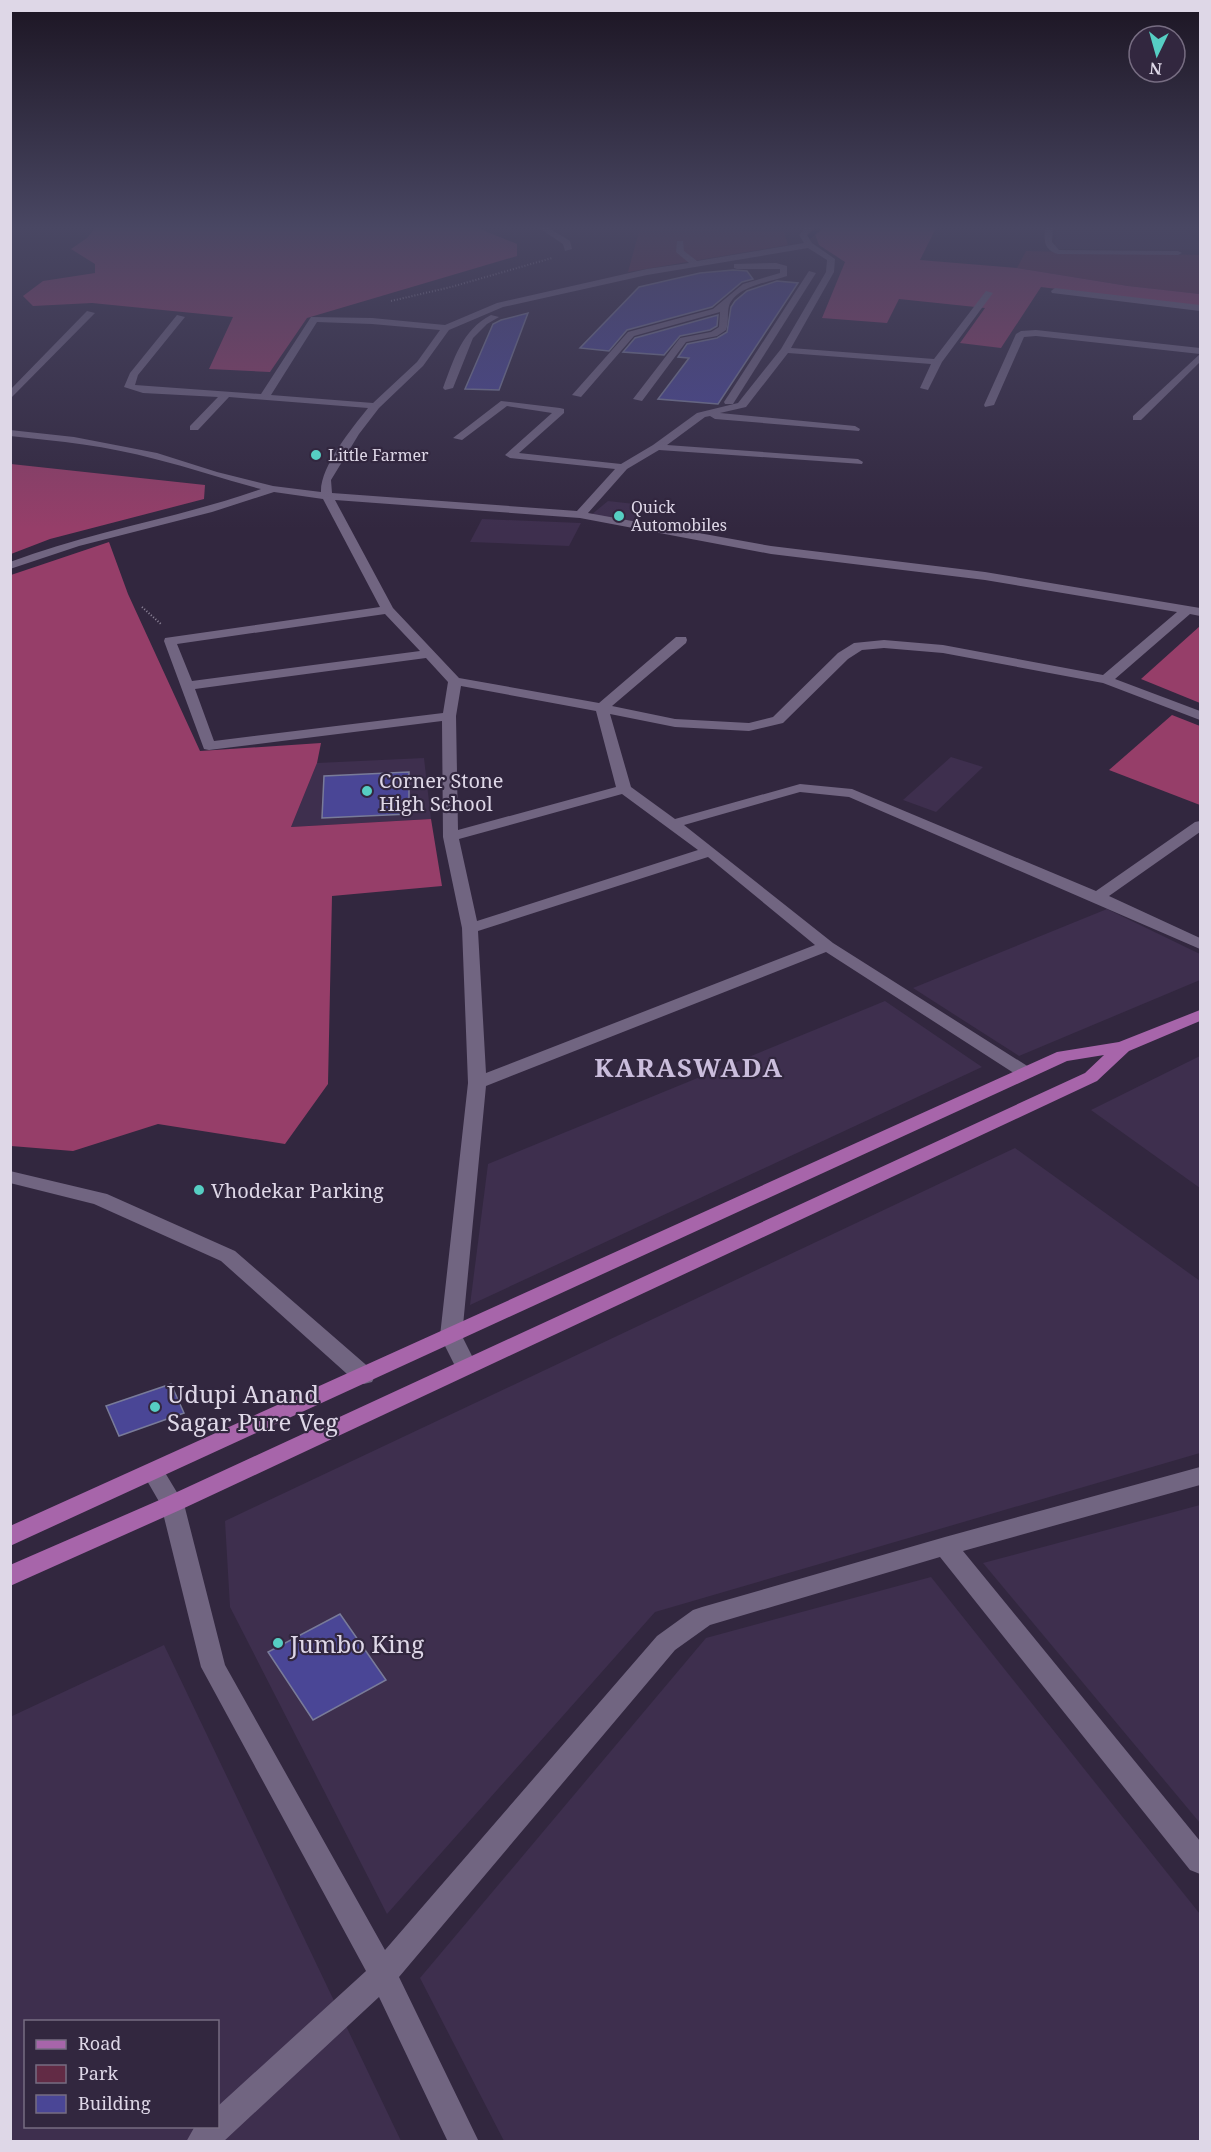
<svg xmlns="http://www.w3.org/2000/svg" width="1211" height="2152" viewBox="0 0 1211 2152" font-family="'Noto Serif',serif">
	<rect width="100%" height="100%" fill="#32273f"/>
	<g fill="#3e2f4e" fill-rule="evenodd">
		<path d="M1056,228H1184L1200,243V250L1055,249Z"/>
		<path d="M608,501L644,505L633,521L591,515Z"/>
		<path d="M482,519L581,523L569,546L470,542Z"/>
		<path d="M951,757L983,767L936,812L903,800Z"/>
		<path d="M424,758L431,819L291,827L317,763Z"/>
		<path d="M1107,909L1200,954V980L1019,1056L913,988Z"/>
		<path d="M885,1001L982,1067L470,1305L488,1164Z"/>
		<path d="M1200,1056V1188L1091,1110Z"/>
		<path d="M1015,1148L1200,1281V1453L655,1612L387,1914L230,1607L225,1521Z"/>
		<path d="M1200,1505V1823L983,1563Z"/>
		<path d="M931,1577L1200,1914V2141H504L420,1978L706,1638Z"/>
		<path d="M164,1645L401,2141H11L10,1717ZM26,2022H218V2126H26Z"/>
	</g>
	<g fill="#622b45">
		<path d="M640,228L784,232L788,245L628,272Z"/>
		<path d="M1026,251L1200,255V294L1128,286L1017,268Z"/>
	</g>
	<g fill="#963e69">
		<path d="M95,228H478L517,244V256L307,318L270,372L209,369L233,317L92,303L33,306L23,296L43,281L95,273V264L71,249L87,238Z"/>
		<path d="M823,228H936L920,260L1017,268L1128,286L1200,294V307L1041,287L1001,348L960,343L985,308L899,299L887,323L822,318L845,262L819,245L815,234Z"/>
		<path d="M11,464L205,485L204,499L50,539L11,554Z"/>
		<path d="M109,542L128,594L200,751L321,743L317,763L291,827L431,819L442,886L332,896L328,1084L285,1144L158,1124L73,1151L11,1146V575Z"/>
		<path d="M1200,626V703L1141,679Z"/>
		<path d="M1172,715L1200,726V805L1109,770Z"/>
	</g>
	<g fill="none" stroke-linecap="round" stroke-linejoin="round">
		<path stroke="#001236" stroke-width="4.5" d="M810,236L820,228"/>
	</g>
	<g fill="#4a4696" stroke="#797b99" stroke-width="1.5">
		<path d="M733,270L747,271L753,279L742,282L712,307L627,330L609,351L580,348L639,287L700,273Z"/>
		<path d="M777,281L798,283L718,404L658,399L689,358L678,357L687,344L717,338L727,332L731,307L735,301L747,291Z"/>
		<path d="M528,313L499,390L465,389L493,324L501,320Z"/>
		<path d="M718,315L717,326L710,330L680,336L664,355L623,352L635,338Z"/>
		<path d="M409,772V814L322,818L324,776Z"/>
		<path d="M171,1384L184,1413L119,1436L106,1406Z"/>
		<path d="M340,1614L386,1680L313,1720L268,1652Z"/>
	</g>
	<g fill="none" stroke-linecap="round" stroke-linejoin="round">
		<g stroke="#8d8498" stroke-width="2" stroke-dasharray="1 2" stroke-linecap="butt">
			<path d="M391,301L451,287L552,258"/>
			<path d="M142,607L161,624"/>
		</g>
		<g fill="#716581" fill-rule="evenodd">
			<path d="M539,228H549L570,241L572,249L565,251L563,244Z"/>
			<path d="M805,228H814L807,235L812,243L835,259L834,272L791,348L934,359L986,291L993,293L942,362L928,390L920,388L931,364L788,353L746,407L720,413L855,426L860,429L859,431L715,419L710,416L705,417L667,445L858,459L863,462L862,464L659,450L627,469L588,513L771,546L985,572L1200,608V616L1190,614L1115,679L1200,711V720L1103,683L943,653L884,648L862,650L848,659L783,723L749,731L675,727L610,714L631,787L675,819L800,784L852,789L1096,891L1195,822L1200,821V832L1109,896L1200,938V949L849,797L800,792L684,825L833,943L1032,1069L1035,1073L1032,1077H1020L826,952L486,1086L462,1336L477,1366L474,1372L466,1374L458,1372L440,1336L468,1083L462,928L443,837L442,721L209,750L204,749L164,641L165,638L380,607L323,499L274,492L212,512L79,546L10,569V562C92,531 179,518 261,489C226,480 191,468 155,459C108,446 59,441 10,436V430L74,437L157,453L217,472L273,486L321,492C320,467 352,428 368,408L229,397L198,430H190V426L218,397L143,393L124,387L130,373L177,315L185,317L138,375L135,385L261,394L311,317L372,318L445,325L497,303L647,269L689,263L676,252L677,241H683L684,251L697,261L804,243L799,235ZM808,248L827,260L826,272L781,349L738,403L697,413L653,445L621,464L519,453L564,413V409L560,408L501,401L453,438L462,440L507,406L552,413L505,455L510,458L615,469L577,511L332,493L331,480L359,434L379,408L423,366L449,330L503,307L647,275ZM317,322L372,324L440,330L417,362L373,403L271,395ZM335,500L580,518L771,554L985,580L1177,612L1103,675L943,645L884,640L854,643L838,653L773,717L749,723L675,719L612,706L686,643L687,640L686,637H676L599,703L459,678L393,608ZM385,614L420,651L192,681L177,644ZM426,658L448,682L443,713L214,741L195,689ZM461,686L596,711L616,787L458,830L456,716ZM622,794L698,850L477,921L459,839ZM708,857L815,945L486,1073L478,931Z"/>
			<path d="M1045,228H1053L1052,242L1059,250L1178,251L1182,253L1178,255L1058,254C1044,250 1044,241 1045,228Z"/>
			<path d="M776,263L787,266V276C770,282 736,286 729,306C727,313 729,323 726,330L717,336L686,342L642,401L633,399L680,338L711,332L719,327L720,312L634,336L581,397L572,395L628,332L713,309L743,284L780,273V269H737L734,268V264Z"/>
			<path d="M809,271L816,273L733,404H725L724,402Z"/>
			<path d="M1055,288L1200,305V311L1052,293L1051,291Z"/>
			<path d="M87,311L95,313L10,399V390Z"/>
			<path d="M491,315L499,317L487,324L473,338L453,388L445,390L443,388C454,359 462,330 491,315Z"/>
			<path d="M1036,330L1200,348V354L1036,336L1024,337L994,405L985,407L984,405L1016,334L1021,331Z"/>
			<path d="M1200,354V362L1141,420H1133V416Z"/>
			<path d="M10,1171L107,1194L235,1251L372,1370L375,1376L372,1382L364,1384L356,1382L221,1261L94,1204L10,1183Z"/>
			<path d="M153,1463L161,1466L184,1504L225,1665L385,1950L657,1636L693,1610L702,1607L945,1537L1200,1467V1485L963,1551L1200,1841V1874L1190,1870L940,1557L710,1625L675,1650L399,1977L479,2142H448L379,1997L223,2142H186L195,2126H218V2106L366,1971L201,1667L161,1505L142,1472L145,1466Z"/>
		</g>
		<path fill="#a765aa" fill-rule="evenodd" d="M1200,1010V1021L1129,1051L1097,1081L180,1510L10,1586V1565L164,1498L1085,1073L1104,1055L1067,1061L10,1546V1526L1057,1052L1119,1042Z"/>
	</g>
	<linearGradient id="sky" x2="0" y2="1"><stop stop-color="#1c1523"/><stop offset="0.43" stop-color="#494763"/><stop offset="1" stop-color="#494763" stop-opacity="0"/></linearGradient>
	<rect width="1211" height="529" fill="url(#sky)"/>
	<g fill="#56cec3" stroke="#32273f" stroke-width="2">
		<circle cx="316" cy="455" r="6"/>
		<circle cx="619" cy="516" r="6"/>
		<circle cx="367" cy="791" r="6"/>
		<circle cx="199" cy="1190" r="6"/>
		<circle cx="155" cy="1407" r="6"/>
		<circle cx="278" cy="1643" r="6"/>
	</g>
	<g text-anchor="middle" dominant-baseline="central" stroke-width="4.5" stroke-linejoin="round" paint-order="stroke">
		<g font-size="16" fill="#ded7e7" stroke="#32273f" text-anchor="start">
			<text x="328" y="455">Little Farmer</text>
			<text x="631" y="507">Quick<tspan x="631" dy="18">Automobiles</tspan></text>
		</g>
		<g font-size="20" fill="#ded7e7" stroke="#32273f" text-anchor="start">
			<text x="379" y="780">Corner Stone<tspan x="379" dy="23">High School</tspan></text>
			<text x="211" y="1190">Vhodekar Parking</text>
		</g>
		<g font-size="24" fill="#ded7e7" stroke="#32273f" text-anchor="start">
			<text x="167" y="1393">Udupi Anand<tspan x="167" dy="28">Sagar Pure Veg</tspan></text>
			<text x="290" y="1643">Jumbo King</text>
		</g>
		<g font-size="26" font-weight="bold" letter-spacing="1.5" fill="#cabddc" stroke="#32273f">
			<text x="689" y="1067">KARASWADA</text>
		</g>
	</g>
	<rect width="1211" height="2152" fill="none" stroke="#ded7e7" stroke-width="24"/>
	<rect x="24" y="2020" width="195" height="108" fill="#32273f" stroke="#776d82" stroke-width="1.5"/>
	<rect x="36" y="2040" width="30" height="9" fill="#a765aa" stroke="#776d82" stroke-width="1.5"/>
	<text x="78" y="2050" font-size="18" fill="#ded7e7">Road</text>
	<rect x="36" y="2065" width="30" height="18" fill="#622b45" stroke="#776d82" stroke-width="1.5"/>
	<text x="78" y="2080" font-size="18" fill="#ded7e7">Park</text>
	<rect x="36" y="2095" width="30" height="18" fill="#4a4696" stroke="#776d82" stroke-width="1.5"/>
	<text x="78" y="2110" font-size="18" fill="#ded7e7">Building</text>
	<g transform="translate(1157 54) rotate(185)"><circle r="28" fill="#32273f" stroke="#776d82" stroke-width="1.5"/>
	<path d="M0-4.5L10 22L0 15L-10 22Z" fill="#56cec3"/>
	<text y="-9" font-size="16" font-weight="bold" text-anchor="middle" fill="#ded7e7">N</text>
	</g>
</svg>
